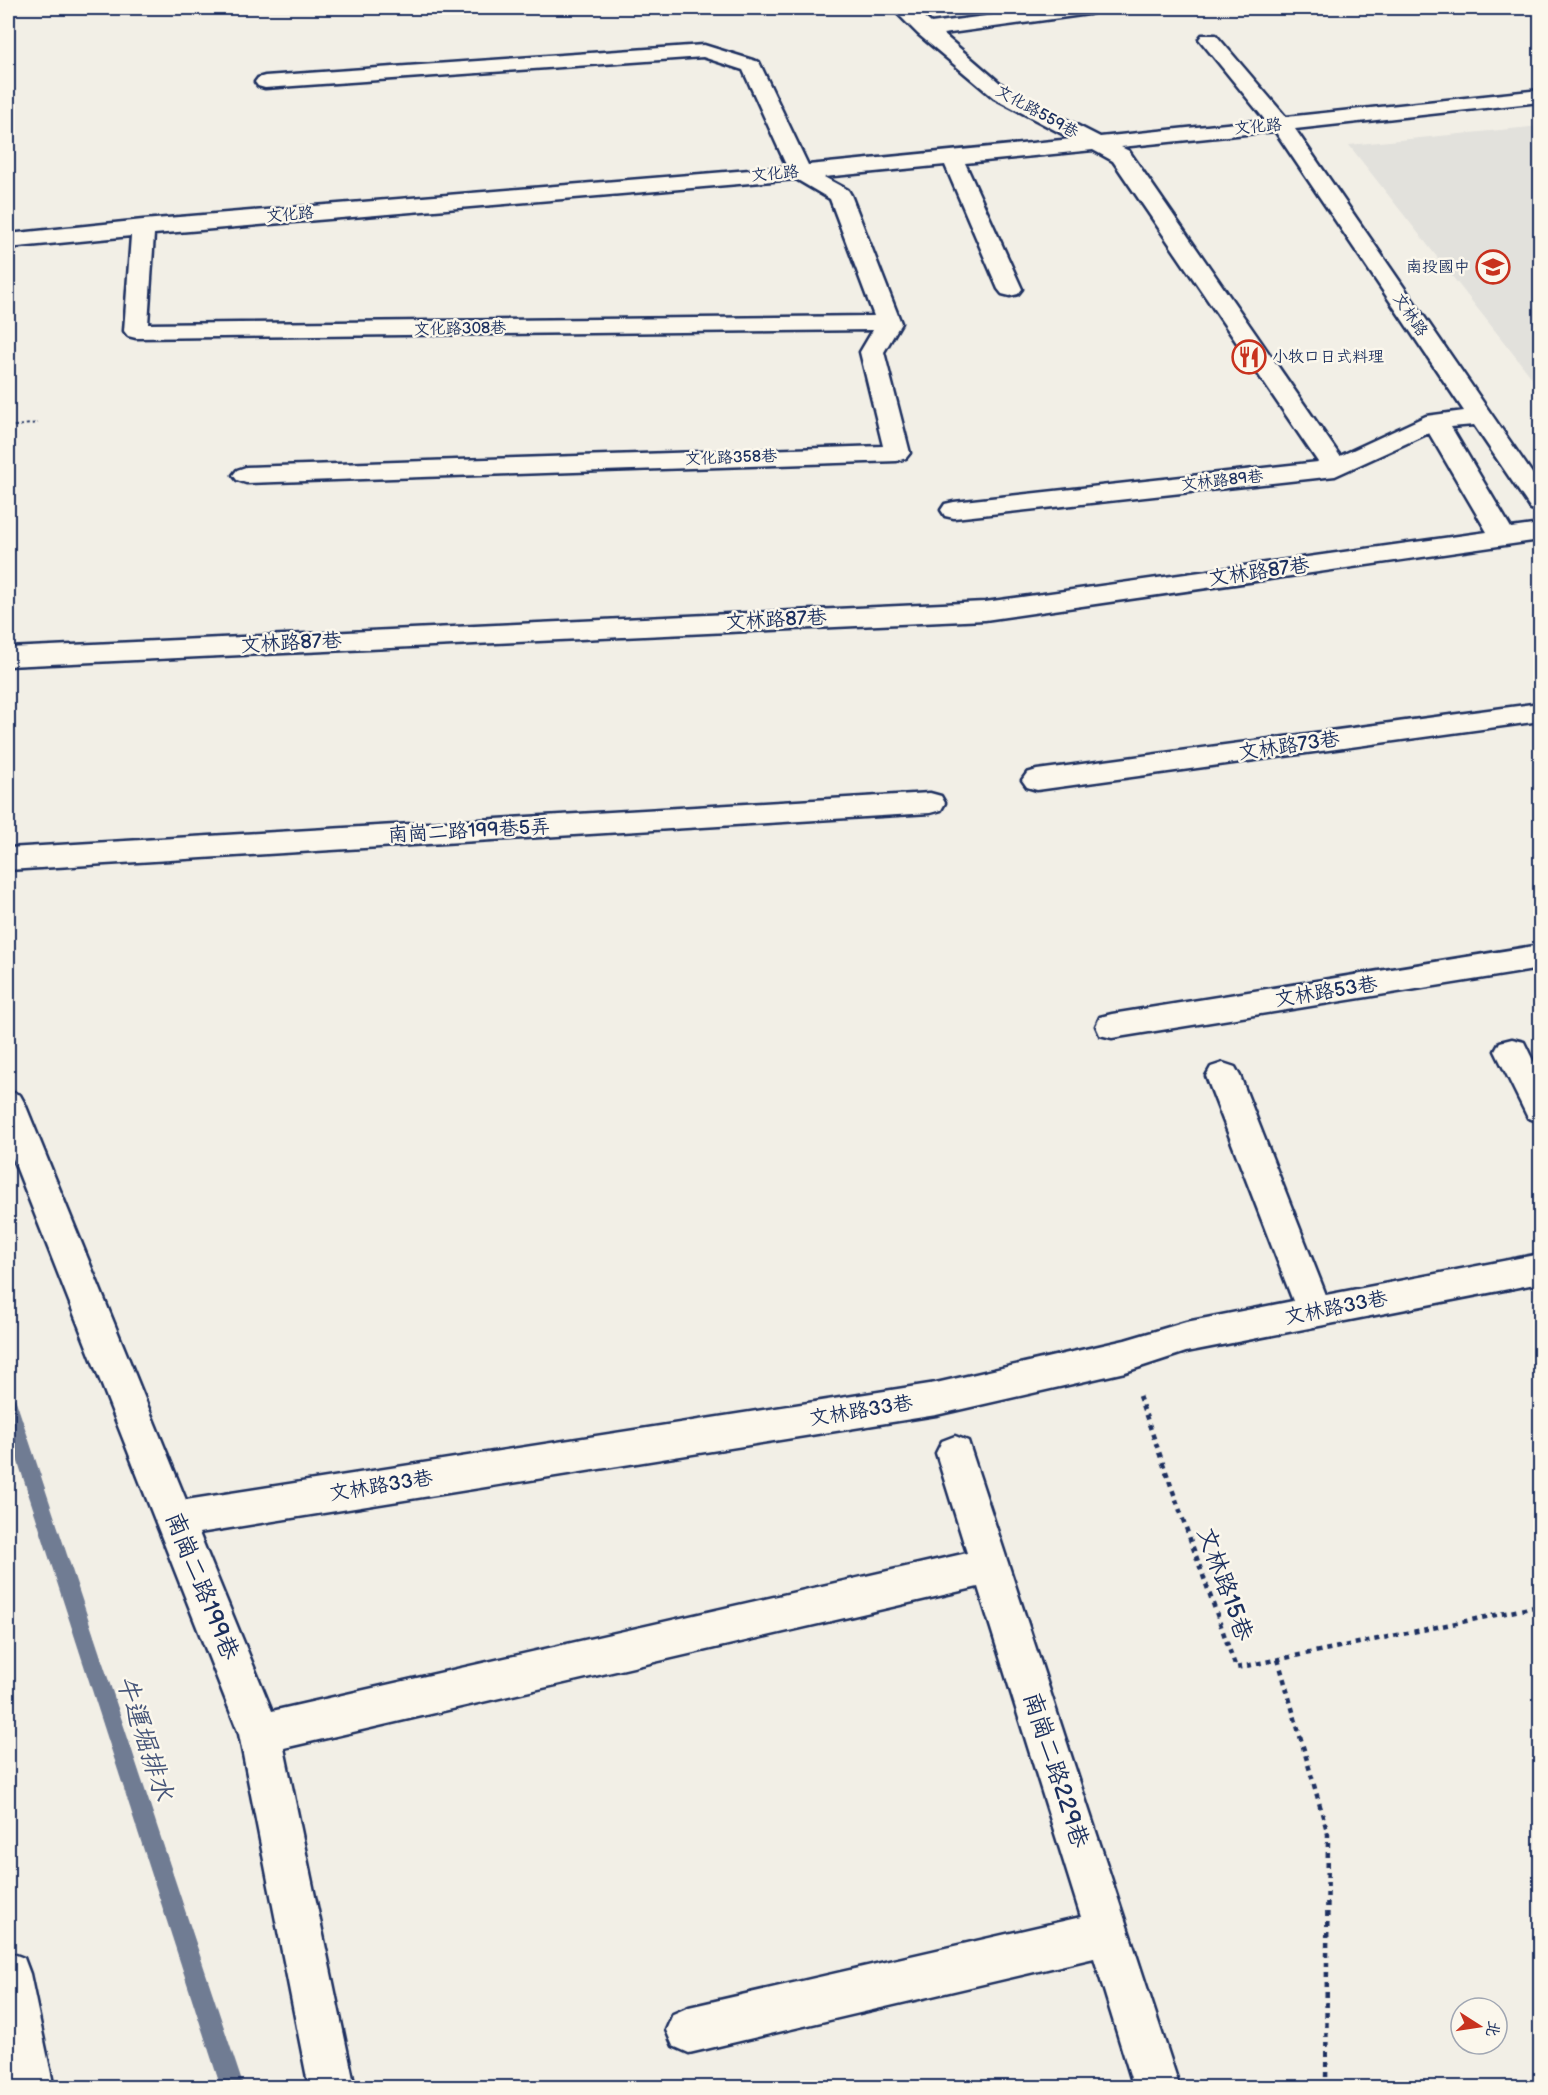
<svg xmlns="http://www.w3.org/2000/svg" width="1548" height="2095" viewBox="0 0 1548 2095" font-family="'Balsamiq Sans','LXGW WenKai TC',sans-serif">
	<rect width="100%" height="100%" fill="#f2efe6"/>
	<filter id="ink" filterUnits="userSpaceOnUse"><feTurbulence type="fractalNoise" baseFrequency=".0167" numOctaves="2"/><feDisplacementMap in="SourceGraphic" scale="12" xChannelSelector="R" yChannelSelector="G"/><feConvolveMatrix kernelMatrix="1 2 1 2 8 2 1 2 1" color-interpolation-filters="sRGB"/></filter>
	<g filter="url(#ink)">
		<path fill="#e2e1dc" d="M1540,126V388L1349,145Z"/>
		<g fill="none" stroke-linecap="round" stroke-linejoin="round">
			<path fill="#707b93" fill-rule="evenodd" d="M8,1396L15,1398L17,1404L244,2088H221L8,1431Z"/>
			<defs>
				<g id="minor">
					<path d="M892,8H913L931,23L1048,8H1099L1096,12L1089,14L943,34L1008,90L1100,137L1265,120L1199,39L1202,35H1216L1286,117L1540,90V102L1295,129L1540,485V511L1531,509L1474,425L1451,427L1511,528L1540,524V540L985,620L8,666V648L985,602L1487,532L1429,433L1335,476L954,518L945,516L941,510L945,504L954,502L1318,462L1113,161L1093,150L965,163L1022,289L1018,294L1010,296L1002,294L998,289L945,165L824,177L848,190L851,195L901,323L884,352L910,453L906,458L897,461L246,483L237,480L233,475L237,470L246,467L883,446L860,352L873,330L136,338L128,336L124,331L131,236L8,248V234L143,220L787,167L743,70L703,57L265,88L258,86L255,82L258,78L265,76L704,45L759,62L808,165L1072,139L994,98L918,34ZM1275,131L1464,411L1426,416L1340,456L1129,151L1121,147ZM796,179L830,199L874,316L148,324L154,234Z"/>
					<path d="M1540,703V721L1037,790L1027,787L1022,780L1027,773L1037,770Z"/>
					<path d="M930,793L941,796L945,803L941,810L930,813L8,870V848Z"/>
					<path d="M1540,945V969L1112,1038L1100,1035L1096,1026L1100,1017L1112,1014Z"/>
					<path d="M1512,1039L1524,1042L1540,1075V1122L1528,1118L1495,1051L1500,1042Z"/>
					<path d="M1223,1063L1235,1067L1240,1076L1326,1295L1540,1254V1283L1186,1352L1125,1372L936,1415L199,1533L272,1711L967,1553L936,1453L942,1441L955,1436L968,1441L1180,2088H1134L1094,1958L689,2053L673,2046L666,2030L673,2014L689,2007L1081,1917L978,1587L284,1748L355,2088H309L239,1734L8,1146V1091L20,1095L25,1104L186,1500L936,1383L1125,1340L1186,1322L1293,1301L1206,1076L1211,1067Z"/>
					<path d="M8,1952L24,1958L30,1974L54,2088H8Z"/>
				</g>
			</defs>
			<use href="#minor" stroke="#1b2f5e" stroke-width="5"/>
			<path stroke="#1b2f5e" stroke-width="2" stroke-dasharray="3 3" stroke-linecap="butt" d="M8,427L38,423"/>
			<g stroke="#1b2f5e" stroke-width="4.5" stroke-dasharray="5 5" stroke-linecap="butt">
				<path d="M1139,1396L1236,1668L1540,1606"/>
				<path d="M1278,1659L1328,1834L1326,2088"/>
			</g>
			<use href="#minor" fill="#fbf7ec" fill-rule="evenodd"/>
		</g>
	</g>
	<defs>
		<symbol id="school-ring" viewBox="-11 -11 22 22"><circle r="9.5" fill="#fbf7ec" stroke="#c8321e" stroke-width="1.5"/><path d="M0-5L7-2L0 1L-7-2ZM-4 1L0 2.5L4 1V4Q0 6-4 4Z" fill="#c8321e"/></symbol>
		<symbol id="restaurant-ring" viewBox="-11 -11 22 22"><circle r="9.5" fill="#fbf7ec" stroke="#c8321e" stroke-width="1.5"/><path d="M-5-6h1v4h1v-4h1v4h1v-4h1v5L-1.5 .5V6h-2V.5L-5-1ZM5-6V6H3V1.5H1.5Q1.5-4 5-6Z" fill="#c8321e"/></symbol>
	</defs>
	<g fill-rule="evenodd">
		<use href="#school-ring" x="1474" y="248" width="38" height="38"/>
		<use href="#restaurant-ring" x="1230" y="338" width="38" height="38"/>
	</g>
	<g text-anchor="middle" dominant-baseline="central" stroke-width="5" stroke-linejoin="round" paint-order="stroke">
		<g font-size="16" fill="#1b2f5e" stroke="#fbf7ec">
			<text transform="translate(1037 112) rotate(29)">文化路559巷</text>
			<text transform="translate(1258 127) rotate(-5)">文化路</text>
			<text transform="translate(775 174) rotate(-5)">文化路</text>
			<text transform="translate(290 215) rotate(-5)">文化路</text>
			<text transform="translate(1410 315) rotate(56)">文林路</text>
			<text transform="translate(460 329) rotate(-1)">文化路308巷</text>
			<text transform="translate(731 458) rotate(-2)">文化路358巷</text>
			<text transform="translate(1222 481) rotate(-6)">文林路89巷</text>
		</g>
		<g font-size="16" fill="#1b2f5e" stroke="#fbf7ec" text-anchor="end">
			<text x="1470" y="267">南投國中</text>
			<text x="1272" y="357" text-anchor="start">小牧口日式料理</text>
		</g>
		<g font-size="20" fill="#1b2f5e" stroke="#fbf7ec">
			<text transform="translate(1259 572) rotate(-8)">文林路87巷</text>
			<text transform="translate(776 620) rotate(-3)">文林路87巷</text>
			<text transform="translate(291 643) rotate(-3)">文林路87巷</text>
			<text transform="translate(1289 746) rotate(-8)">文林路73巷</text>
			<text transform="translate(469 831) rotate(-3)">南崗二路199巷5弄</text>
			<text transform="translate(1326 992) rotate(-9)">文林路53巷</text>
			<text transform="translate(1336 1308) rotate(-11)">文林路33巷</text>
			<text transform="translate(861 1411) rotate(-9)">文林路33巷</text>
			<text transform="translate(381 1486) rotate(-9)">文林路33巷</text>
		</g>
		<g font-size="24" fill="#1b2f5e" stroke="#fbf7ec">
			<text transform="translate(1225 1584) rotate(70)">文林路15巷</text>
			<text transform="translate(202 1586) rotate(68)">南崗二路199巷</text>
			<text transform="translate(1056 1770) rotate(72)">南崗二路229巷</text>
		</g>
		<g font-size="26" font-style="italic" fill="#465579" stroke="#fbf7ec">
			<text transform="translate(144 1738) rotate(72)">牛運堀排水</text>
		</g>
	</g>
	<rect width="1548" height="2095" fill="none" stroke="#fbf7ec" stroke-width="30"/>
	<rect x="15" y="15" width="1518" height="2065" fill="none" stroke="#1b2f5e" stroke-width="2" filter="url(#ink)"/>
	<g transform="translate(1479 2026) rotate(102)"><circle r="28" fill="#fbf7ec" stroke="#a1a7b3" stroke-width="1.5"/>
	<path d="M0-4.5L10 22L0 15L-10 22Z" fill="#c8321e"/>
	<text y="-9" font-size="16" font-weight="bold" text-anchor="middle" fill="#1b2f5e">北</text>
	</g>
</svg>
